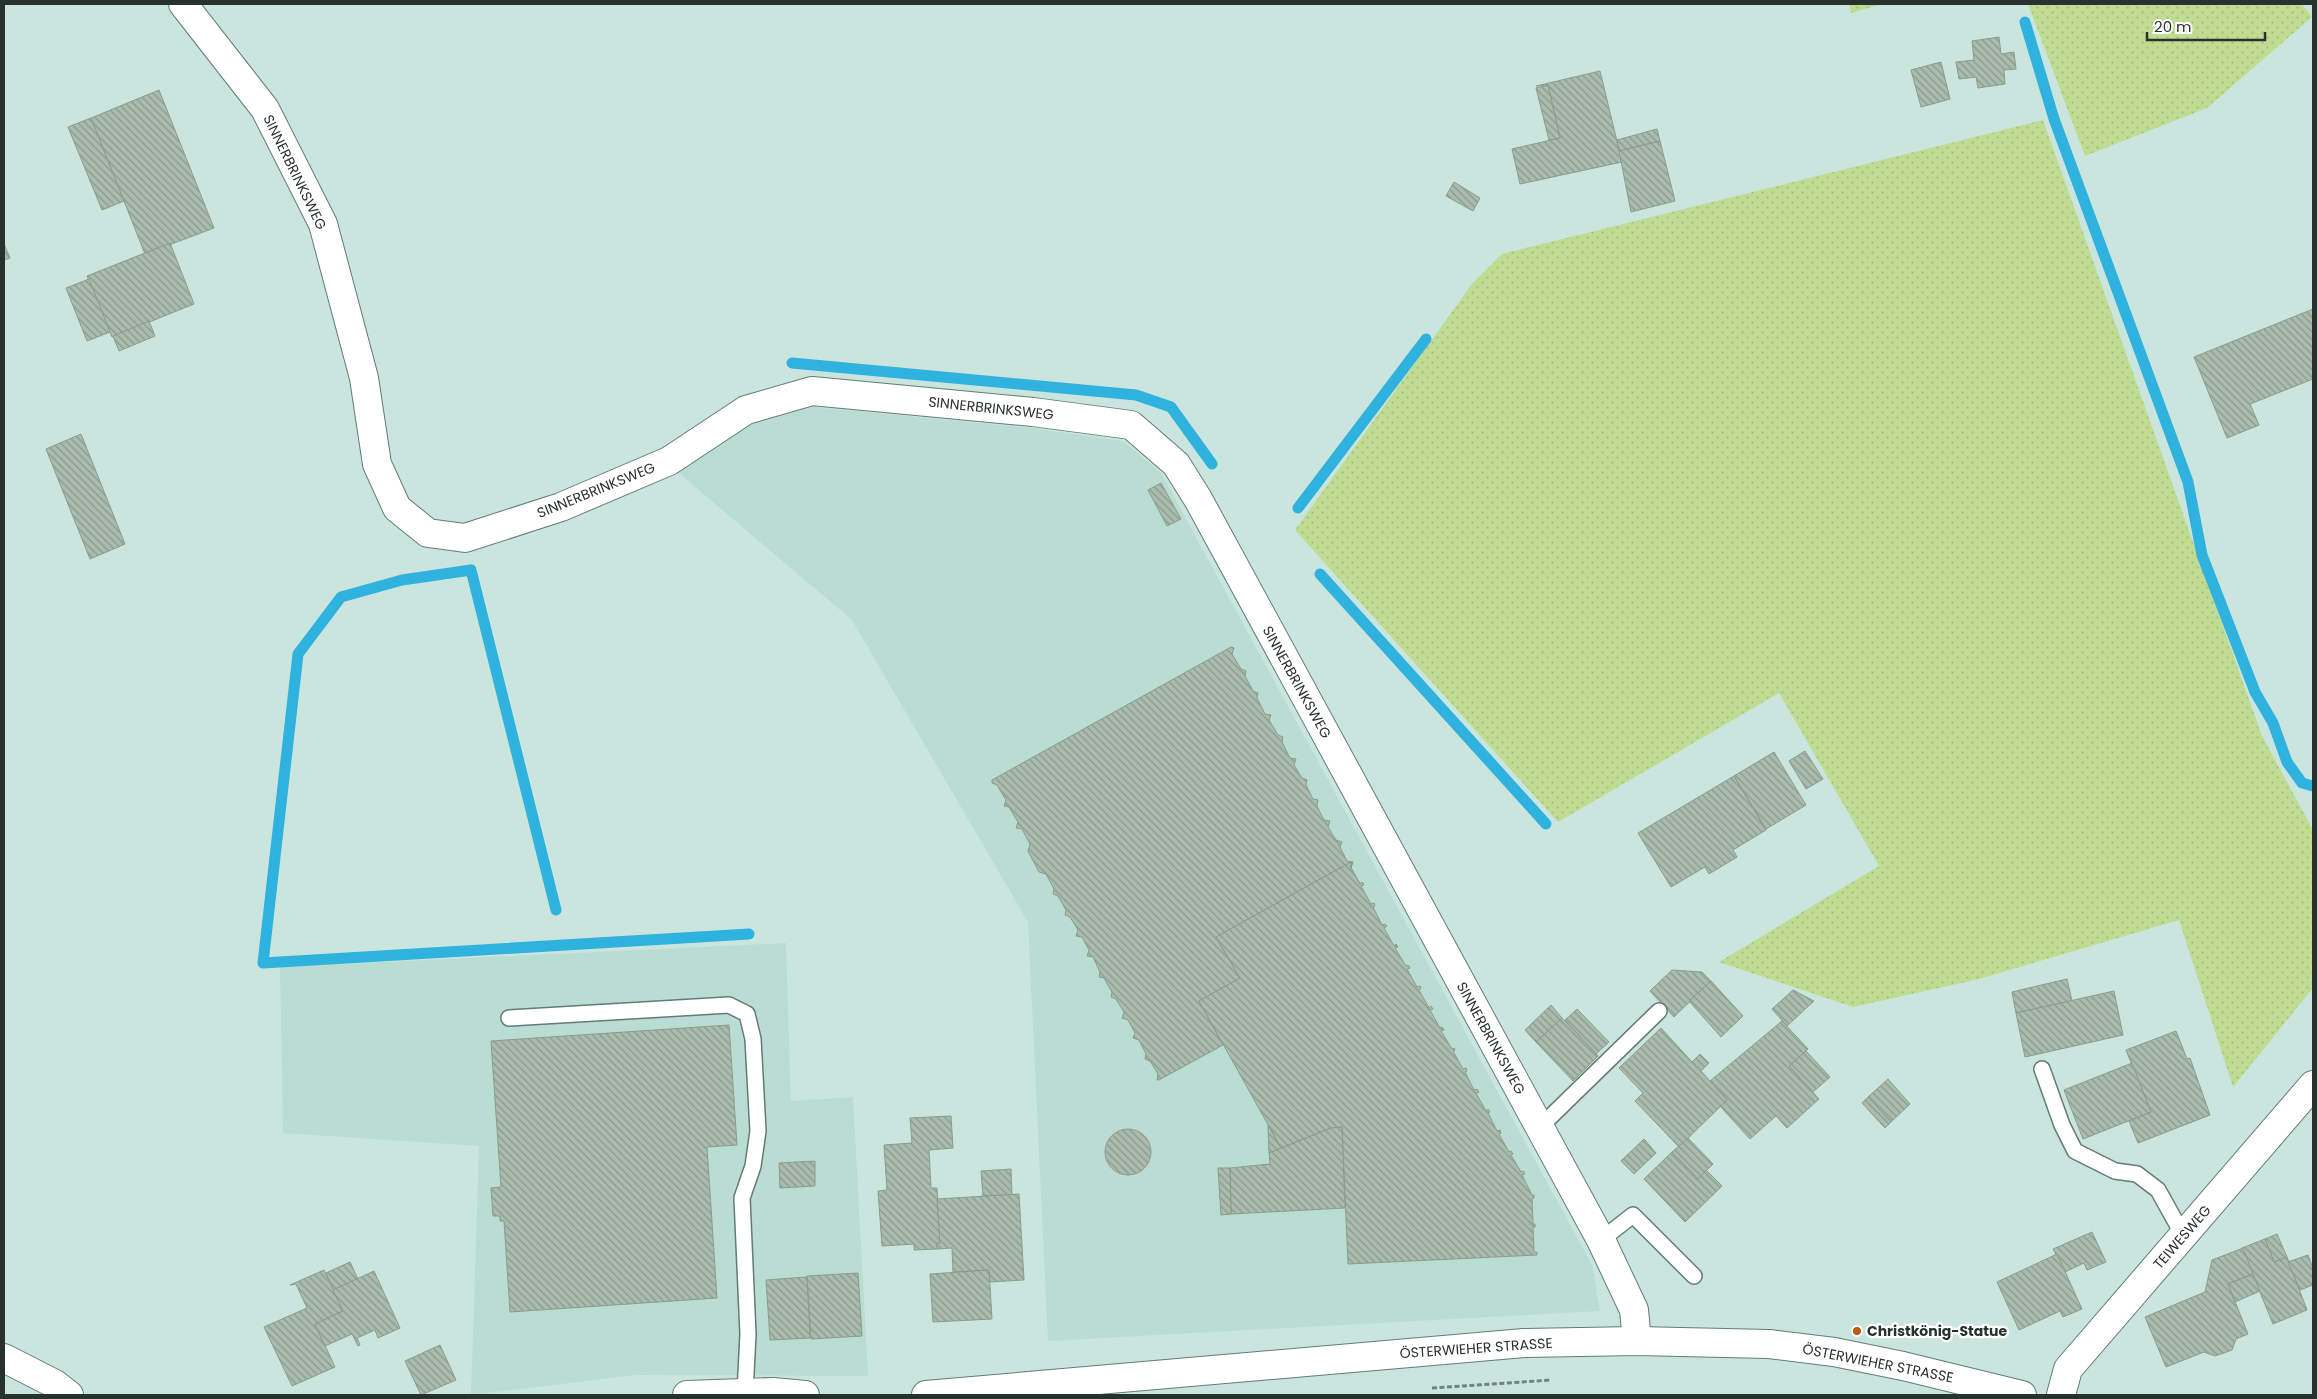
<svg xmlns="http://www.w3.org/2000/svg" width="2317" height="1399" viewBox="0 0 2317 1399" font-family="Poppins,sans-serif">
	<defs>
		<pattern id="grass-dots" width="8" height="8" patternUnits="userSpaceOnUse" patternTransform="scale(1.25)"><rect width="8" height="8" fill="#bfdc92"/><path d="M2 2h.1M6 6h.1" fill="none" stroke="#a4bd7e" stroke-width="1.8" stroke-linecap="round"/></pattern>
		<pattern id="building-back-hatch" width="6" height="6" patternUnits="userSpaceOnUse" patternTransform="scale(1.25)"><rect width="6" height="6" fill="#a9bcad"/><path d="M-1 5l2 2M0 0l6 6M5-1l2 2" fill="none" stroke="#8a998d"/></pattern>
	</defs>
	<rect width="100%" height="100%" fill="#cae5dd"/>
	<g fill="#b9ddd2">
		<path d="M813,407L1030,428L1123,441L1161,473L1592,1265L1600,1311L1048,1341L1028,922L852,620L674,469L748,424Z"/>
		<path d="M786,943L791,1101L853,1097L868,1376L635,1375L471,1395L479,1146L283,1133L280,967Z"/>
	</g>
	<g fill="url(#grass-dots)">
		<path d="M1849,4H1882L1851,13Z"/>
		<path d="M2028,4H2302L2312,17L2207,108L2085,156Z"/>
		<path d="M2043,120L2262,736L2313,830V988L2233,1087L2179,920L1979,979L1853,1007L1719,962L1879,866L1779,693L1558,822L1295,530L1472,284L1502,254Z"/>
	</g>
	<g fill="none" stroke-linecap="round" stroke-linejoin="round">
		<g stroke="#30b2de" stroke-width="11">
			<path d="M2025,22L2054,119L2188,482L2202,555L2255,692L2273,723L2287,762L2302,783L2313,786"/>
			<path d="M792,363L1136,395L1171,407L1212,464"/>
			<path d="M1298,508L1426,339"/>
			<path d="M1320,574L1546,824"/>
			<path d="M556,910L471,570L402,580L341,597L298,654L263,963L749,934"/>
		</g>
	</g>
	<g fill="url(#building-back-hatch)" stroke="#899c8c">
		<path d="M1999,37L2001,54L2014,52L2016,69L2004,70L2005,84L1978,88L1976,77L1959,79L1956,62L1974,60L1972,41Z"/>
		<path d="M1941,62L1950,99L1921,107L1911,70Z"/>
		<path d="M1600,71L1622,162L1520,184L1512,149L1560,138L1548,85L1536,86Z"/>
		<path d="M1548,85L1560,138L1549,140L1536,88Z"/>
		<path d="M159,90L214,228L145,254L91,118Z"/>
		<path d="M91,118L124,201L102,210L68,127Z"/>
		<path d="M1657,129L1660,141L1619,151L1617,140Z"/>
		<path d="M1660,141L1675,201L1631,212L1619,151Z"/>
		<path d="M1454,182L1480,198L1473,211L1446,196Z"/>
		<path d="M170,243L194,304L112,337L87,276Z"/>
		<path d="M4,244L10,258L4,260Z"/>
		<path d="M89,279L110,332L87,341L66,288Z"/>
		<path d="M2313,309V379L2250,404L2259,425L2227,438L2194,357Z"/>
		<path d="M149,321L155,336L119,351L113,336Z"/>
		<path d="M81,434L125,544L90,559L46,449Z"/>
		<path d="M1161,483L1181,519L1167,526L1148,490Z"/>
		<path d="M1231,647L1234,648L1232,654L1241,669L1246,671L1245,676L1253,691L1258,693L1257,698L1265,714L1271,715L1269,720L1278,735L1283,737L1282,742L1290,758L1296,759L1294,765L1302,778L1307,780L1306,785L1313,799L1318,800L1317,806L1324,820L1330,821L1328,827L1336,840L1342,842L1340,847L1347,861L1353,862L1351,868L1360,884L1350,866L1352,865L1351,862L1216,937L1240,978L1199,1001L1223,1045L1159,1080H1157L1158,1074L1150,1061L1145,1059L1146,1054L1139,1040L1133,1038L1135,1033L1128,1020L1122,1018L1124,1012L1116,999L1111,997L1112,992L1104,978L1099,977L1100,972L1093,957L1087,956L1089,950L1082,937L1076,936L1078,930L1070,917L1065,915L1066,910L1058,896L1053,894L1054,889L1046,874L1039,872L1028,851L1030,844L1022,829L1016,828L1018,822L1009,807L1004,806L1006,800L997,785L992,783V780Z"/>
		<path d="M1805,751L1823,779L1806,789L1789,761Z"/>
		<path d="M1774,752L1806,805L1766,829L1734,776Z"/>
		<path d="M1734,776L1766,830L1733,850L1737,857L1709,874L1705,867L1671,887L1638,833Z"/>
		<path d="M1351,862L1352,865L1350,866L1360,884L1362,882L1364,885L1361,886L1371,904L1374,903L1375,906L1373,907L1382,925L1385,924L1387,926L1384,928L1394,946L1396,944L1398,947L1395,948L1406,966L1408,965L1410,968L1407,969L1417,987L1420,986L1421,988L1419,990L1429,1008L1431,1006L1433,1009L1430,1010L1440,1028L1442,1027L1444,1030L1441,1031L1452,1049L1454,1048L1455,1050L1453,1051L1463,1069L1466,1068L1467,1071L1465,1072L1474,1090L1477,1089L1479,1092L1476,1093L1486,1111L1488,1109L1490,1112L1488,1113L1497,1131L1500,1130L1501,1133L1499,1134L1509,1152L1511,1151L1513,1154L1511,1155L1521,1172L1523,1171L1525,1174L1522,1175L1532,1195H1534V1198H1532L1533,1224H1535V1227H1533L1534,1252H1537V1255L1348,1264L1342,1127L1331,1128L1281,1148L1199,1001L1240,978L1216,937Z"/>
		<path d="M1672,970L1702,972L1711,981L1674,1017L1650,991Z"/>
		<path d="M2067,979L2072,1001L2016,1013L2012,992Z"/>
		<path d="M1711,981L1743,1016L1721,1037L1689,1001Z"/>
		<path d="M1793,990L1814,1001L1787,1026L1772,1009Z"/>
		<path d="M2114,991L2123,1035L2025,1057L2016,1013Z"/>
		<path d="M1551,1005L1562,1018L1536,1042L1525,1030Z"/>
		<path d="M1577,1009L1609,1042L1596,1054L1565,1020Z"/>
		<path d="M1562,1018L1598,1056L1573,1081L1536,1042Z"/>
		<path d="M1782,1021L1808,1049L1789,1066L1819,1099L1787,1128L1776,1116L1750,1139L1720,1106L1727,1100L1710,1081Z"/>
		<path d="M729,1025L737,1145L707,1147L717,1298L510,1312L504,1221H500V1216H493L491,1188L501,1187L491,1041Z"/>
		<path d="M1661,1028L1692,1062L1700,1054L1709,1063L1701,1071L1727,1100L1679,1147L1635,1101L1643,1093L1619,1068Z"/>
		<path d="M2176,1031L2187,1059L2190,1058L2210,1115L2138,1143L2129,1121L2151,1112L2126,1050Z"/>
		<path d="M1806,1051L1830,1077L1813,1092L1789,1066Z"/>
		<path d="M2132,1063L2151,1112L2083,1139L2064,1090Z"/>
		<path d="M1888,1079L1910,1104L1891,1122L1868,1097Z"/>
		<path d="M1868,1097L1891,1122L1885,1128L1862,1103Z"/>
		<path d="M951,1116L953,1148L929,1150L931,1188H937L940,1243H937V1249L914,1250V1244L882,1246L878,1191L887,1190L884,1145L912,1143L910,1118Z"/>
		<path d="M1268,1125L1281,1148L1269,1153Z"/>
		<path d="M1342,1127L1345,1208L1231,1214L1230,1168L1270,1164L1269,1153L1331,1128Z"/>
		<circle cx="1128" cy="1152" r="23"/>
		<path d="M1688,1138L1713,1164L1698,1179L1672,1152Z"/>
		<path d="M1644,1139L1656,1153L1634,1174L1621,1161Z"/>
		<path d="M1672,1152L1698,1179L1706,1170L1722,1186L1685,1222L1644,1179Z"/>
		<path d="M815,1161V1186L780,1188L779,1163Z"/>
		<path d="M1218,1168H1230L1231,1214L1221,1215Z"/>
		<path d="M1011,1169L1012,1195L983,1196L981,1171Z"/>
		<path d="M1019,1194L1024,1280L990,1282L989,1270L953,1272L952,1248L937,1249V1243H940L937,1199Z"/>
		<path d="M2092,1232L2106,1262L2087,1270L2084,1263L2065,1272L2053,1249Z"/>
		<path d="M2277,1234L2287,1257L2274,1262L2265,1239Z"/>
		<path d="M2265,1239L2274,1262L2287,1257L2307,1310L2273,1324L2242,1248Z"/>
		<path d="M2243,1248L2253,1274L2228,1284L2248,1334L2236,1339L2232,1350L2215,1356L2204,1352L2166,1367L2145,1317L2205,1292L2212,1260Z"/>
		<path d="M2057,1254L2082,1309L2063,1317L2060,1311L2019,1330L1997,1282Z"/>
		<path d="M2308,1255L2313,1268V1285L2300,1290L2288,1262Z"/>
		<path d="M350,1262L358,1279L333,1290L326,1273Z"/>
		<path d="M324,1270L343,1311L315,1324L335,1367L292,1386L264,1327L307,1308L296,1284L290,1285Z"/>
		<path d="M989,1270L992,1319L933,1322L930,1274Z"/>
		<path d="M374,1271L400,1328L378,1338L375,1330L357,1338L360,1345L358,1346L352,1334L325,1346L315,1324L343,1311L333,1290Z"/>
		<path d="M858,1273L862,1336L811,1339L807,1276Z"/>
		<path d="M2253,1274L2260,1291L2235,1302L2228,1284Z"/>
		<path d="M807,1277L810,1338L770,1340L766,1280Z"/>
		<path d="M440,1345L456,1380L421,1395L405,1361Z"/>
	</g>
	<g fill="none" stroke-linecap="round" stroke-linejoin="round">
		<defs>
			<g id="lane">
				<path d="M509,1018L729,1005L747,1014L753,1039L758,1131L753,1166L742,1198L748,1334L745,1393"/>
				<path d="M2042,1069L2062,1125L2075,1151L2115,1171L2137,1174L2158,1190L2183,1235"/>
				<path d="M1540,1127L1659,1011"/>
				<path d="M1601,1240L1633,1215L1694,1276"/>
			</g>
			<g id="street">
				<path d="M183,4L265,109L323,224L364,378L377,464L397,508L428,533L465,538L561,507L669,461L746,410L812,391L1033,412L1131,425L1176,464L1198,499L1601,1240L1634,1310L1637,1341"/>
				<path d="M2061,1395L2068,1369L2313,1085"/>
			</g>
			<g id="secondary">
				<path d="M4,1358L55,1384L69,1395"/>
				<path d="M687,1395L773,1392L805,1395"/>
				<path d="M926,1395L1524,1343L1637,1341L1769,1344L1834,1352L1903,1366L2022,1395"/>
			</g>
		</defs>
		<use href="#lane" stroke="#637c75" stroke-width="18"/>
		<use href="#street" stroke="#637c75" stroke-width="30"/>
		<use href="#secondary" stroke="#637c75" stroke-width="30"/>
		<path stroke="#71827d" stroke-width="3" stroke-dasharray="5 2.5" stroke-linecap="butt" d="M1432,1388L1551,1380"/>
		<use href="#lane" stroke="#fff" stroke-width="15"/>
		<use href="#street" stroke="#fff" stroke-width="28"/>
		<use href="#secondary" stroke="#fff" stroke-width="28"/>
	</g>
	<circle fill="#bb5b15" stroke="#fff" stroke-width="2" cx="1857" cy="1331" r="5"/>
	<g text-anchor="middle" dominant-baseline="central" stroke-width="4.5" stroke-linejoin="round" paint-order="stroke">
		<g font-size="14" fill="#27312e" stroke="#fff">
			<text transform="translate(295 172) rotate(64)">SINNERBRINKSWEG</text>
			<text transform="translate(991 408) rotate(6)">SINNERBRINKSWEG</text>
			<text transform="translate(596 490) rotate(-22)">SINNERBRINKSWEG</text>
			<text transform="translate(1297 682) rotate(61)">SINNERBRINKSWEG</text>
			<text transform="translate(1491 1038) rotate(61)">SINNERBRINKSWEG</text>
			<text transform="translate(2182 1237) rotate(-49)">TEIWESWEG</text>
			<text transform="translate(1476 1348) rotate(-4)">ÖSTERWIEHER STRASSE</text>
			<text transform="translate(1878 1363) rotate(11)">ÖSTERWIEHER STRASSE</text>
		</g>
		<g font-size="14" font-weight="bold" fill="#27312e" stroke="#fff" text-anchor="start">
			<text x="1867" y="1331">Christkönig-Statue</text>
		</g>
	</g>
	<rect width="2317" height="1399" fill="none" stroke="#27312e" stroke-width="10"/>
	<path d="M2147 32v8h118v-8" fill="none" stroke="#27312e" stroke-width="2.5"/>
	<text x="2154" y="32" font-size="15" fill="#27312e" stroke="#ffffff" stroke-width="4" paint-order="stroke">20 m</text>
</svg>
